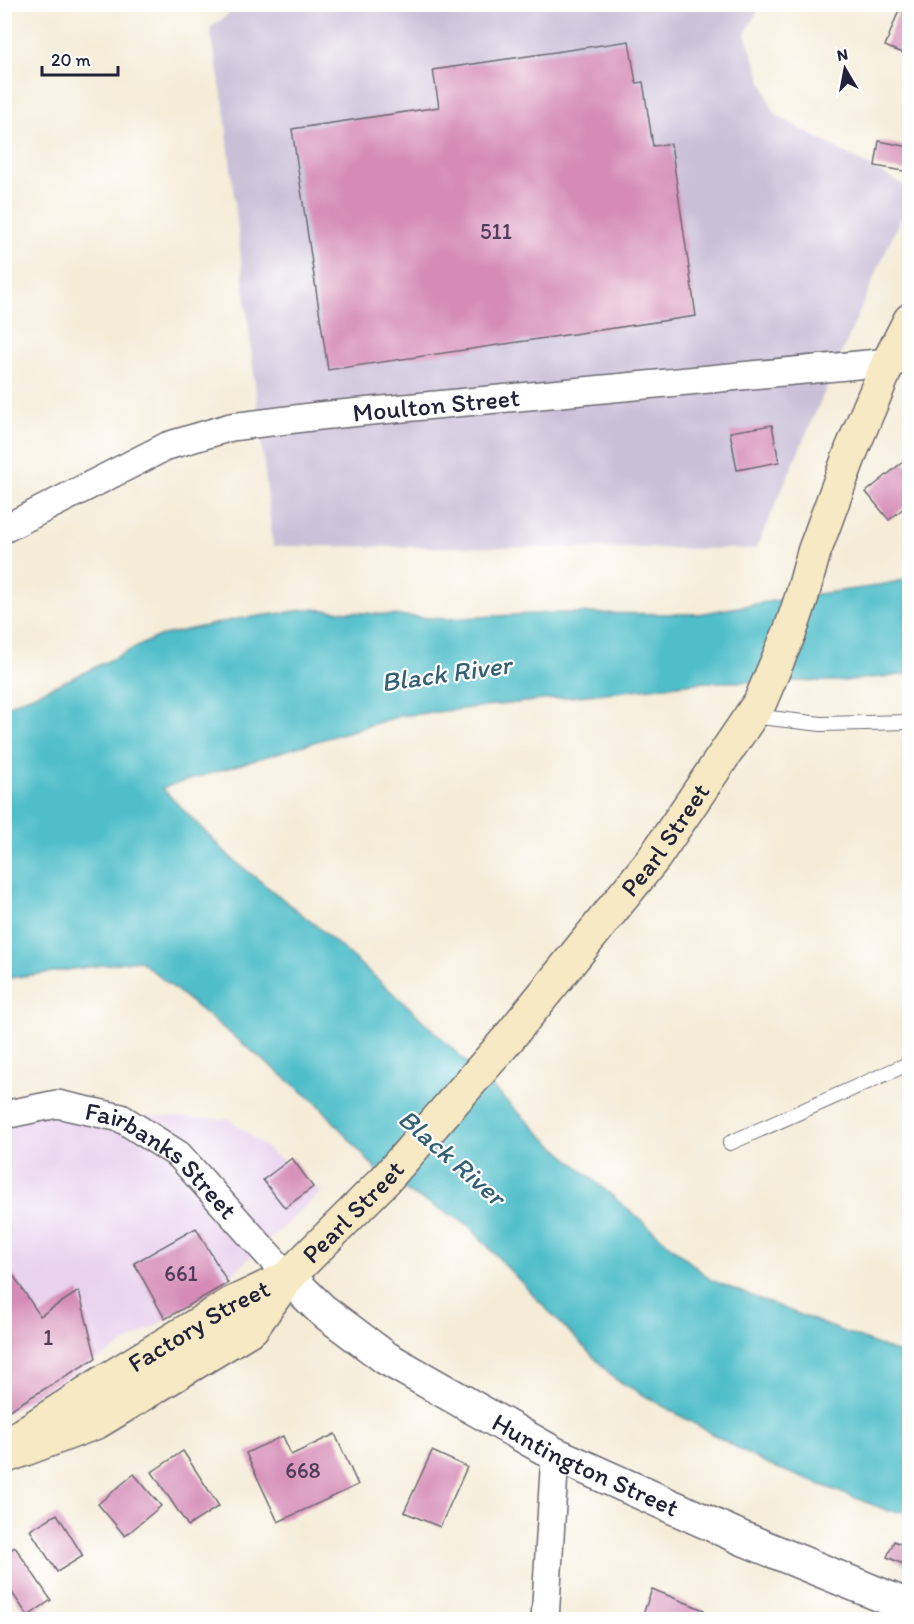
<svg xmlns="http://www.w3.org/2000/svg" width="914" height="1624" viewBox="0 0 914 1624" font-family="Itim,sans-serif">
	<rect width="100%" height="100%" fill="#fff"/>
	<filter id="ink" filterUnits="userSpaceOnUse"><feTurbulence type="fractalNoise" baseFrequency=".0167" numOctaves="2"/><feDisplacementMap in="SourceGraphic" scale="12" xChannelSelector="R" yChannelSelector="G"/><feConvolveMatrix kernelMatrix="1 2 1 2 8 2 1 2 1" color-interpolation-filters="sRGB"/></filter>
	<filter id="wash" filterUnits="userSpaceOnUse"><feTurbulence type="fractalNoise" baseFrequency=".008" numOctaves="4" result="noise"/><feDisplacementMap in="SourceGraphic" scale="24" xChannelSelector="R" yChannelSelector="G"/><feGaussianBlur stdDeviation="1.35" result="paint"/><feColorMatrix in="noise" values="0 0 0 0 0 0 0 0 0 0 0 0 0 0 0 0 0 1.4 0 .05"/><feComposite in="paint" operator="in"/></filter>
	<g filter="url(#wash)">
		<rect width="100%" height="100%" fill="#f5ecd8"/>
		<path fill="#e8d2ee" d="M5,1111L229,1119L322,1191L215,1290L5,1415Z"/>
		<path fill="#c9bfd7" d="M242,4L761,5L745,34L774,114L909,188L910,196L756,549L273,546L224,106L210,28Z"/>
		<path fill="#50bec9" stroke="#397082" stroke-width="1.5" d="M909,579V674L844,681L705,682L400,716L162,788L231,858L319,928L409,1007L548,1141L711,1280L909,1357V1512L889,1511L764,1463L615,1379L533,1295L466,1223L385,1180L319,1105L139,960L10,978L5,977L4,707L73,678L159,636L237,619L312,609L444,619L550,613L698,614L802,596L870,587Z"/>
		<g id="blocks">
			<g fill="#d58bb6">
				<path d="M899,10L910,14V56L885,46Z"/>
				<path d="M629,41L636,83L643,82L653,146L671,144L696,316L328,370L292,129L439,107L433,70Z"/>
				<path d="M879,141L910,147V172L875,166Z"/>
				<path d="M772,425L779,462L737,470L730,432Z"/>
				<path d="M904,461L910,468V503L889,520L866,492Z"/>
				<path d="M292,1158L313,1187L285,1208L263,1180Z"/>
				<path d="M196,1228L228,1283L165,1319L134,1263Z"/>
				<path d="M4,1261L40,1316L79,1291L96,1358L8,1411L4,1407Z"/>
				<path d="M335,1434L358,1485L278,1522L246,1453L283,1436L291,1455Z"/>
				<path d="M183,1451L219,1506L188,1526L152,1472Z"/>
				<path d="M432,1451L467,1467L440,1527L404,1512Z"/>
				<path d="M134,1474L161,1506L125,1536L98,1504Z"/>
				<path d="M57,1514L83,1556L57,1572L30,1530Z"/>
				<path d="M894,1541L910,1548V1567L887,1557Z"/>
				<path d="M15,1547L51,1600L28,1616L4,1581V1554Z"/>
				<path d="M652,1589L704,1610L700,1620H641Z"/>
				<path d="M376,1613L378,1620H360V1619Z"/>
			</g>
		</g>
	</g>
	<g filter="url(#ink)">
		<use href="#blocks" fill-opacity="0" stroke="#6c6972" stroke-width="1.5"/>
		<g fill="none" stroke-linecap="round" stroke-linejoin="round">
			<defs>
				<g id="service">
					<path d="M752,716L821,724L910,722"/>
					<path d="M730,1143L910,1063"/>
				</g>
				<g id="minor">
					<path id="s1" d="M4,529L167,446L231,427L319,416L910,360"/>
					<path id="s2" d="M4,1115L57,1104L121,1118L179,1155L288,1277"/>
					<path d="M545,1620L555,1454"/>
				</g>
				<g id="tertiary">
					<path id="s3" d="M288,1277L322,1310L386,1358L555,1454L744,1539L910,1607"/>
				</g>
				<g id="secondary">
					<path id="s4" d="M17,1438L105,1381L231,1304L284,1279"/>
					<path id="s5" d="M4,1457L97,1422L252,1328L288,1277L385,1180L507,1040L654,858L760,702L791,629L802,596L814,552L852,449L889,361L910,320"/>
				</g>
			</defs>
			<use href="#service" stroke="#6c6972" stroke-width="16"/>
			<use href="#minor" stroke="#6c6972" stroke-width="30"/>
			<use href="#tertiary" stroke="#6c6972" stroke-width="36"/>
			<use href="#secondary" stroke="#6c6972" stroke-width="36"/>
			<use href="#service" stroke="#fff" stroke-width="14"/>
			<use href="#minor" stroke="#fff" stroke-width="27"/>
			<use href="#tertiary" stroke="#fff" stroke-width="33"/>
			<use href="#secondary" stroke="#f7e9c3" stroke-width="33"/>
		</g>
	</g>
	<g text-anchor="middle" dominant-baseline="central" stroke-width="4.5" stroke-linejoin="round" paint-order="stroke">
		<g font-size="22" fill="#4f3c5a">
			<text x="496" y="231">511</text>
			<text x="181" y="1273">661</text>
			<text x="48" y="1337">1</text>
			<text x="303" y="1470">668</text>
		</g>
		<g font-size="26" fill="#22223b" stroke="#fff">
			<text stroke="none"><textPath href="#s1" startOffset="456">Moulton Street</textPath></text>
			<text stroke="none"><textPath href="#s5" startOffset="921">Pearl Street</textPath></text>
			<text stroke="none"><textPath href="#s2" startOffset="176">Fairbanks Street</textPath></text>
			<text stroke="none"><textPath href="#s5" startOffset="435">Pearl Street</textPath></text>
			<text stroke="none"><textPath href="#s4" startOffset="214">Factory Street</textPath></text>
			<text stroke="none"><textPath href="#s3" startOffset="354">Huntington Street</textPath></text>
		</g>
		<g font-size="27" font-style="italic" fill="#346074" stroke="#fff">
			<text transform="translate(446 673) rotate(-8)">Black River</text>
			<text transform="translate(452 1157) rotate(41)">Black River</text>
		</g>
	</g>
	<rect width="914" height="1624" fill="none" stroke="#fff" stroke-width="24"/>
	<g transform="translate(845 69) rotate(350)" stroke="#ffffff" stroke-width="4.5" paint-order="stroke">
	<path d="M0-4.5L10 22L0 15L-10 22Z" fill="#22223b"/>
	<text y="-9" font-size="16" font-weight="bold" text-anchor="middle" fill="#22223b">N</text>
	</g>
	<path d="M42 66v9h76v-9" fill="none" stroke="#22223b" stroke-width="3"/>
	<text x="51" y="66" font-size="18" fill="#22223b" stroke="#ffffff" stroke-width="4.5" paint-order="stroke">20 m</text>
</svg>
